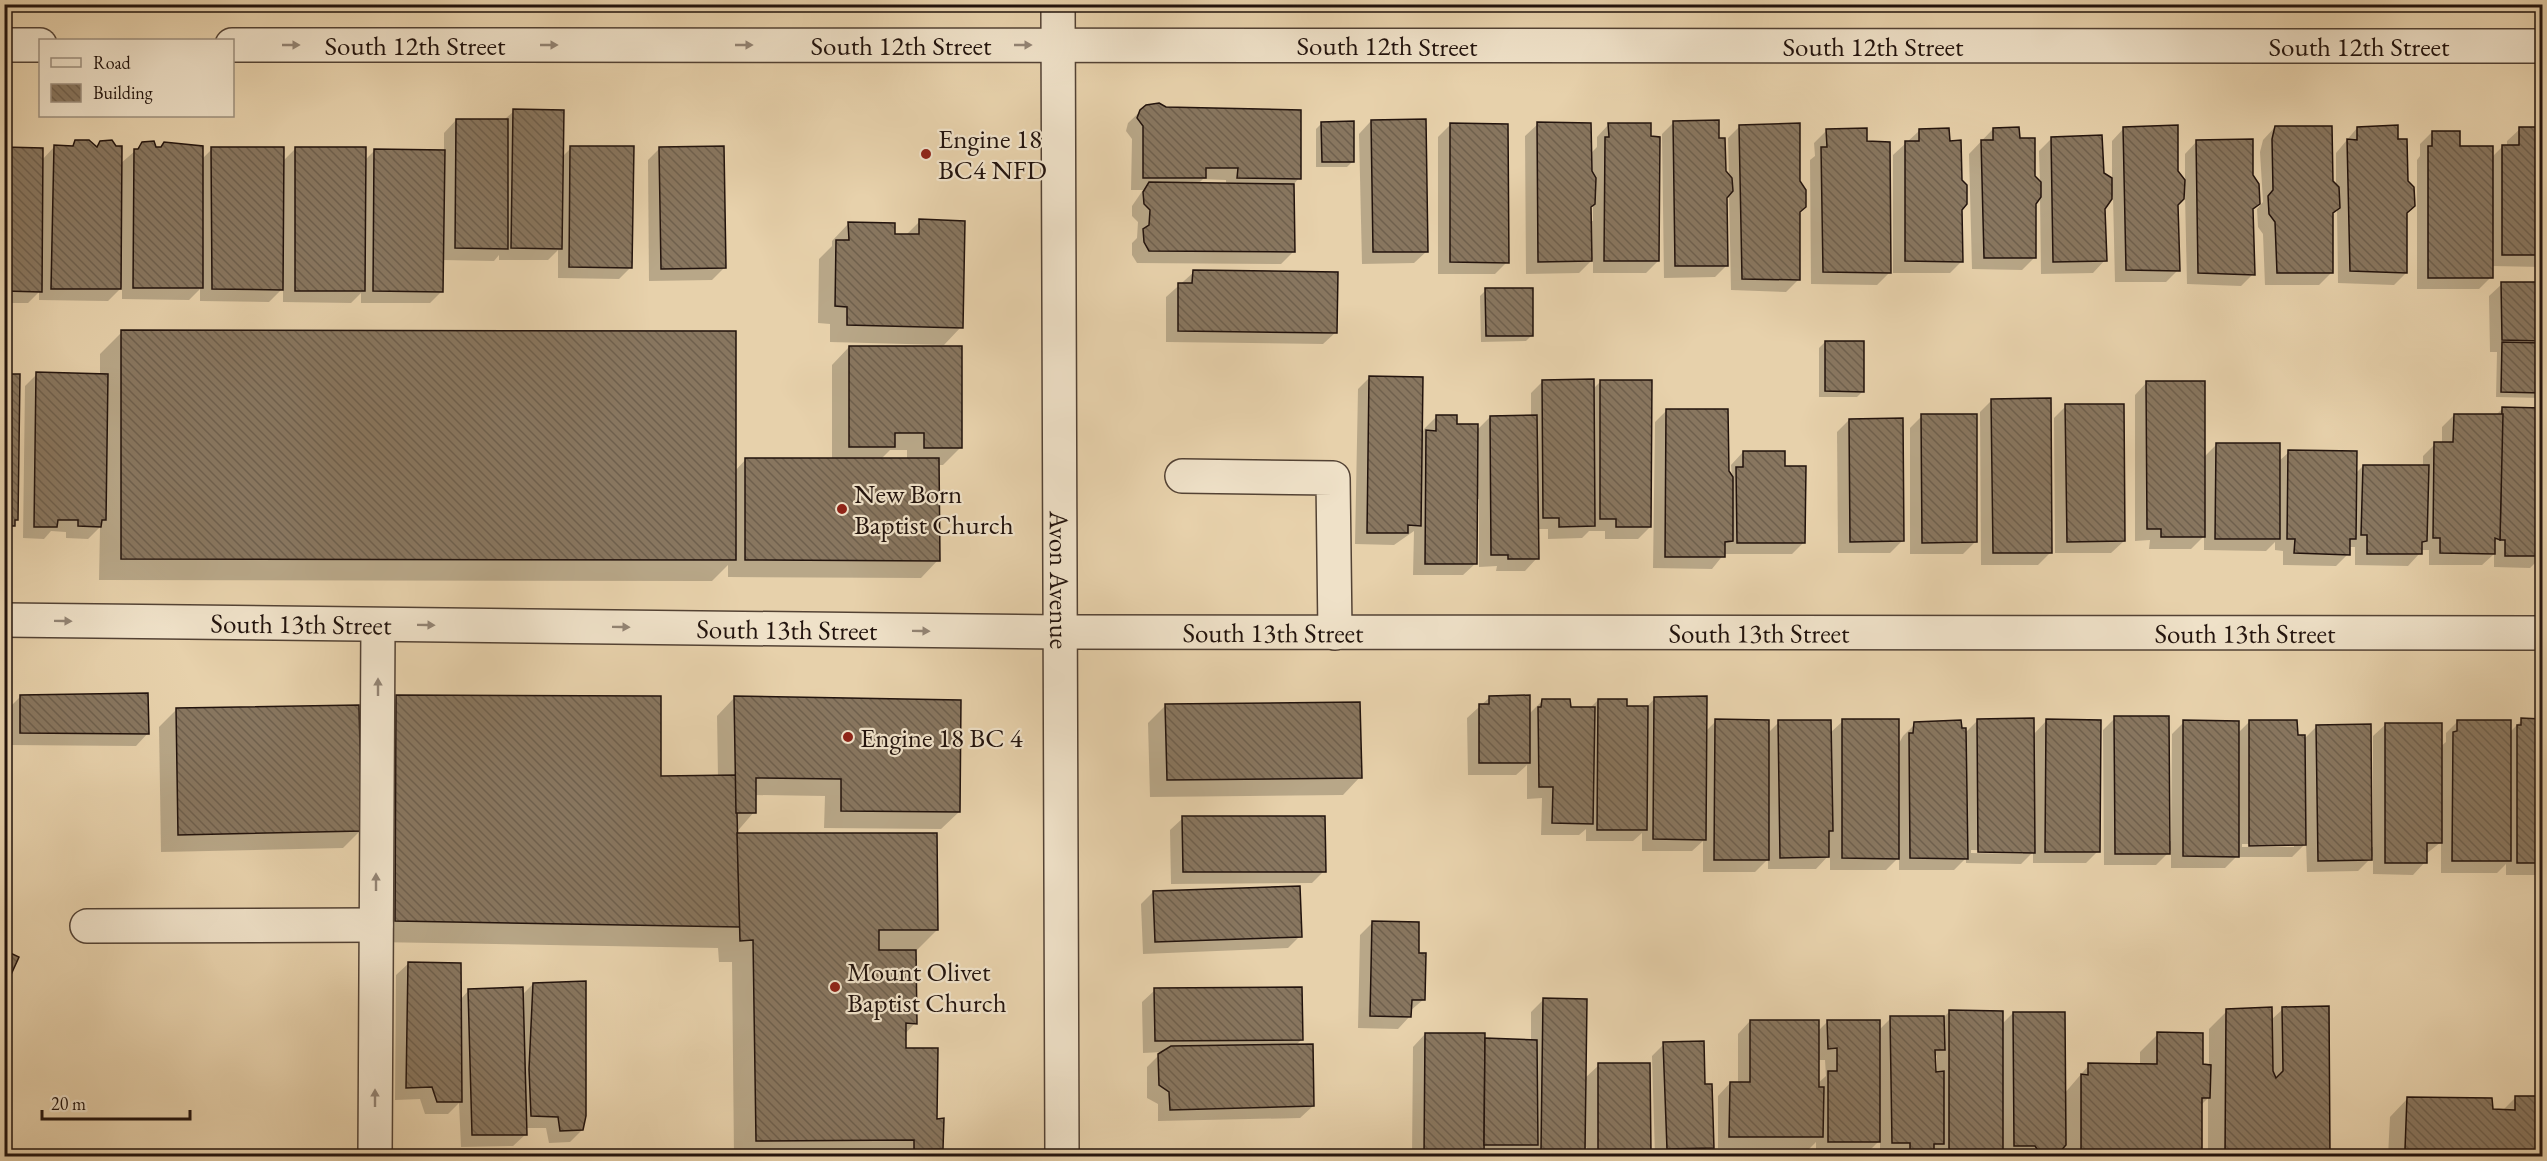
<svg xmlns="http://www.w3.org/2000/svg" width="2547" height="1161" viewBox="0 0 2547 1161" font-family="'EB Garamond',serif">
	<defs>
		<pattern id="building-back-hatch" width="6" height="6" patternUnits="userSpaceOnUse" patternTransform="scale(1.5)"><rect width="6" height="6" fill="#88765f"/><path d="M-1 5l2 2M0 0l6 6M5-1l2 2" fill="none" stroke="#6f604d"/></pattern>
	</defs>
	<rect width="100%" height="100%" fill="#e7d1ab"/>
	<filter id="stains"><feTurbulence type="fractalNoise" baseFrequency=".00333" numOctaves="4"/><feColorMatrix values="0 0 0 0 .2 0 0 0 0 .09 0 0 0 0 .02 0 0 0 .5 -.17"/></filter>
	<radialGradient id="worn" r=".72"><stop offset=".6" stop-color="#630" stop-opacity="0"/><stop offset="1" stop-color="#630" stop-opacity=".3"/></radialGradient>
	<g fill="#0003" fill-rule="evenodd">
		<path d="M1146,106L1299,111V178L1293,185L1294,251L1281,264L1137,263L1132,255V243L1137,238L1138,222L1132,216V206L1143,190H1131L1132,139L1126,131L1128,123ZM1203,179L1226,180V184H1198Z"/>
		<path d="M514,111L562,157L571,148L631,267L619,279L558,278V250L548,260H499V255L494,261L442,260V291L430,303H361V293L351,303L283,302V288L269,302L200,301V289L189,300L122,299V287L108,301L39,300V292L28,303H4V149L42,160L54,147H71L76,142L96,148L101,143L120,164L143,144L201,160L212,149L282,162L296,148L364,161L375,150L444,151V133L456,120H504Z"/>
		<path d="M1371,121L1427,251L1414,263L1362,264L1359,134Z"/>
		<path d="M1674,122L1718,140L1725,171L1729,177L1728,138L1740,126L1799,212L1798,280L1786,292L1731,290L1729,193L1726,197L1727,265L1715,277L1664,278L1662,134Z"/>
		<path d="M1322,123L1353,161L1347,167H1316V129Z"/>
		<path d="M1538,124L1590,154L1597,147V137L1609,124L1658,261L1646,273H1593V259L1579,273L1526,274L1525,136ZM1593,204V221H1590V207Z"/>
		<path d="M1450,125L1507,262L1495,274H1438V137Z"/>
		<path d="M2275,127L2336,187V153L2357,128L2406,213V273L2394,285L2338,283L2337,208L2331,214V273L2319,285H2265L2263,234L2258,227L2257,209L2263,202L2260,152L2263,140Z"/>
		<path d="M2124,128L2176,171L2185,183V154L2197,141L2252,210L2253,274L2241,286L2187,284L2185,196L2177,205L2178,270L2166,282H2115L2113,196L2103,208L2105,260L2093,273L2041,274L2040,197L2035,204L2034,258L2022,270L1972,269L1969,154L1993,129L2018,140L2033,176L2040,183L2039,151L2051,139L2112,180V141Z"/>
		<path d="M2542,128V267L2491,266V277L2479,289H2417V160L2420,156V144L2432,132L2459,147L2491,158L2503,146H2507V141L2520,129Z"/>
		<path d="M1826,131L1865,142L1890,272L1877,285L1811,284L1810,160L1815,156L1814,143Z"/>
		<path d="M1919,131L1961,210L1962,261L1950,273H1893V155Z"/>
		<path d="M660,148L725,267L712,280L649,281L648,160Z"/>
		<path d="M920,221L961,327L944,345L830,342V324L818,323L819,259L832,246V241L849,223L893,236H905Z"/>
		<path d="M1194,272L1336,332L1323,344L1166,342V297Z"/>
		<path d="M2502,284H2542V398L2496,397L2497,352H2490L2489,296Z"/>
		<path d="M1486,290L1532,335L1526,341L1481,342L1480,296Z"/>
		<path d="M122,332L735,471L746,459L832,460V365L849,347L961,447L943,465H938V560L921,578L728,577V565L712,581L99,580L100,527L88,539L66,538V532L51,531L44,539L23,538L25,386L37,374L100,375V354ZM890,450H907V460H880Z"/>
		<path d="M1825,342L1863,391L1857,397H1819V348Z"/>
		<path d="M4,375L17,519L4,535Z"/>
		<path d="M1370,377L1420,438L1424,429L1436,417L1476,431L1490,417H1531V393L1543,381L1593,389L1600,382L1650,527L1638,539H1605V531H1589L1582,538L1548,539V529H1537V558L1525,571H1496L1497,566L1479,567V499H1476V563L1463,575H1413L1414,531L1394,545L1355,544L1358,389Z"/>
		<path d="M2147,382L2203,458L2216,445L2278,462L2289,452L2355,474L2363,466L2423,467V456L2435,444H2442V427L2454,415H2496L2503,408L2542,409V556L2530,568L2494,567V554L2482,565H2429V550H2420V553L2408,566L2355,565V547H2348V554L2336,566L2283,565V551L2275,550V542L2266,551L2204,550V536L2191,549H2149L2150,540L2135,541V395Z"/>
		<path d="M1992,400L2051,552L2038,565H1981L1980,412Z"/>
		<path d="M2066,406L2124,541L2111,553H2055L2054,418Z"/>
		<path d="M1667,410L1732,477L1731,465L1743,452L1784,468L1804,542L1792,554H1724L1712,569L1653,568L1655,422Z"/>
		<path d="M1922,416L1975,542L1963,554H1910V428Z"/>
		<path d="M1849,420L1902,541L1890,553H1838L1837,432Z"/>
		<path d="M21,696L148,733L136,746L9,745V708Z"/>
		<path d="M397,697L660,778L718,777L717,716L734,698L959,812L941,829L824,828L825,796L754,795V812L735,834L937,930L915,952V1023L905,1034L904,1049L936,1121L941,1149L933,1156H734L732,962H719L718,948L374,942L375,719Z"/>
		<path d="M1489,698L1529,714L1542,701L1569,708H1590L1598,700L1625,707L1646,708L1654,699L1705,732L1716,721L1768,733L1779,722L1830,733L1843,721L1897,747L1903,736L1915,724L1961,729L1964,734L1978,720L2033,735L2046,721L2098,851L2086,863H2033V852L2021,864L1966,863V858L1954,870H1899V857L1886,870H1830V854L1816,869H1768V859L1755,872H1703V841L1692,851H1642V833L1633,841H1586V829L1579,835H1541L1542,798L1527,799V765L1516,775H1468L1467,718ZM1971,850L2023,851V854L1971,853Z"/>
		<path d="M1166,705L1360,777L1343,795L1150,797L1148,723Z"/>
		<path d="M176,710L360,831L343,848L161,852L159,727Z"/>
		<path d="M2115,718L2169,841H2171L2172,734L2184,722L2238,733L2249,722L2304,739L2317,726L2370,847H2373V736L2386,724L2440,747L2446,742V733L2458,721L2510,732L2522,720H2542V875H2506V864L2497,873H2441V842L2426,854L2425,862L2413,875L2373,874V856L2358,871L2307,872L2306,843L2292,857H2236L2225,868H2171V850L2156,865H2104L2103,730ZM2242,844H2294V847H2242Z"/>
		<path d="M1183,818L1324,871L1312,883L1171,884L1170,830Z"/>
		<path d="M1153,892L1300,936L1288,948L1143,954L1141,904Z"/>
		<path d="M1372,923L1417,954L1424,999L1410,1011V1016L1398,1029L1358,1028L1360,935Z"/>
		<path d="M409,963L460,1000L469,990L522,995L533,984L582,1130L570,1142L549,1143L546,1128H525L526,1134L513,1146L461,1147L459,1103L448,1114H425L420,1099L395,1100L396,975Z"/>
		<path d="M1155,990L1301,1040L1296,1045L1313,1106L1300,1118L1158,1121V1104L1147,1098V1067L1162,1052L1143,1053L1142,1002Z"/>
		<path d="M1543,1000L1584,1079L1599,1065L1649,1153L1646,1156H1587V1147L1577,1156H1530V1151L1524,1156H1412L1413,1047L1425,1034L1531,1042V1012Z"/>
		<path d="M2327,1008L2329,1156H2208V1098L2201,1105V1156H2064V1145L2053,1156H2002V1150L1995,1156H1937V1149L1931,1156H1898L1880,1155V1140L1866,1154H1816V1142L1809,1149L1718,1148V1096L1730,1083H1738V1034L1750,1021L1817,1032L1828,1021L1879,1030L1891,1018L1944,1017L1949,1012L2001,1025L2013,1013L2064,1094L2089,1065H2140V1052L2158,1034L2202,1066H2209V1029L2227,1011L2270,1021L2283,1009ZM1937,1055V1073H1934V1058ZM1817,1060H1825L1826,1076L1817,1084Z"/>
		<path d="M1664,1044L1704,1085L1713,1147L1703,1156H1655L1652,1056Z"/>
		<path d="M2516,1097H2542V1156H2388L2390,1117L2407,1099L2502,1111Z"/>
	</g>
	<g fill="url(#building-back-hatch)" stroke="#22130d" stroke-width="1.5">
		<path d="M1159,103L1166,107L1301,110V179L1237,178L1238,168H1206V178H1143V126L1137,118L1140,110L1146,105Z"/>
		<path d="M513,109L564,110L562,249L511,248Z"/>
		<path d="M456,119H508V249L455,248Z"/>
		<path d="M1426,119L1428,252H1373L1371,120Z"/>
		<path d="M1719,120V138H1725L1726,171L1732,178L1733,191L1727,198L1728,266H1675L1673,121Z"/>
		<path d="M1354,121V162H1322L1321,122Z"/>
		<path d="M1537,122L1591,123L1592,171L1596,178L1595,204L1591,207L1592,261L1538,262Z"/>
		<path d="M1450,123L1508,124L1509,263L1450,262Z"/>
		<path d="M1608,123H1651V136L1660,137L1659,261H1604L1605,137H1609Z"/>
		<path d="M1800,123V181L1806,190V207L1800,212V280L1742,279L1739,125Z"/>
		<path d="M2178,125V171L2185,180L2184,199L2178,205L2180,271L2126,270L2123,127Z"/>
		<path d="M2398,125V139H2407L2408,181L2414,187L2415,206L2407,213V273L2350,271L2347,139L2357,140V127Z"/>
		<path d="M2275,126H2332L2333,181L2339,187L2340,208L2333,213V273H2277L2275,222L2269,214L2268,196L2273,190L2272,139Z"/>
		<path d="M2019,127L2020,138H2035V176L2041,182V197L2036,204V258H1984L1981,140H1993V128Z"/>
		<path d="M2519,127H2542V255H2502V145H2519Z"/>
		<path d="M1867,128V141L1890,142L1891,273L1823,272L1821,147H1827L1826,129Z"/>
		<path d="M1949,128L1950,141L1961,140L1962,180L1967,185V204L1962,210L1963,262L1905,261V141H1919V129Z"/>
		<path d="M2432,131H2460V146H2493V278H2428V146H2432Z"/>
		<path d="M2102,135L2104,173L2112,178V199L2105,209L2107,261L2053,262L2051,137Z"/>
		<path d="M2253,139V175L2259,184L2260,204L2253,209L2255,275L2198,273L2196,140Z"/>
		<path d="M75,140H89L97,147L100,141L112,140L116,146H122L121,289H51L54,145L73,146Z"/>
		<path d="M154,141L156,147H161L164,142L203,146V288H133L134,149H138L142,142Z"/>
		<path d="M570,146H634L632,268L569,267Z"/>
		<path d="M724,146L726,268L661,269L659,147Z"/>
		<path d="M4,147L43,148L42,292L4,291Z"/>
		<path d="M211,147H284L283,290L212,289Z"/>
		<path d="M295,147H366L365,291H295Z"/>
		<path d="M374,149L445,150L443,292L373,291Z"/>
		<path d="M1149,182L1294,184L1295,252L1149,251L1144,242L1143,229L1149,225L1150,210L1144,204L1143,192Z"/>
		<path d="M919,219L965,221L963,328L847,325V307L835,306L836,240H849L848,222L895,223V234H919Z"/>
		<path d="M1193,270L1338,272L1337,333L1178,331V283H1192Z"/>
		<path d="M2501,282H2542V341L2502,340Z"/>
		<path d="M1485,288H1533V336H1486Z"/>
		<path d="M121,330L736,331V560L121,559Z"/>
		<path d="M1825,341H1864V392L1825,391Z"/>
		<path d="M2502,342L2542,343V393L2501,392Z"/>
		<path d="M849,346H962V448H924V433H895V447H849Z"/>
		<path d="M36,372L108,374L106,520H102L101,527L78,526V520H58L57,527H34Z"/>
		<path d="M4,374H20L18,520H15V526H4Z"/>
		<path d="M1369,376L1423,377L1421,526L1408,525V533H1367Z"/>
		<path d="M1594,379L1595,526L1559,527V518H1543L1542,380Z"/>
		<path d="M1600,380H1652L1651,527H1616V519H1600Z"/>
		<path d="M2146,381H2205V537H2161V529H2147Z"/>
		<path d="M2051,398L2052,553H1993L1991,399Z"/>
		<path d="M2065,404H2124L2125,541L2067,542Z"/>
		<path d="M2502,407L2542,408V556H2505V540H2500Z"/>
		<path d="M1666,409H1728L1729,471L1733,477V541L1725,542V557H1665Z"/>
		<path d="M1921,414H1977V542L1922,543Z"/>
		<path d="M2454,414H2503L2500,540L2495,538V554L2440,553V538H2433L2434,442H2453Z"/>
		<path d="M1436,415H1457V424H1478L1477,564H1425L1426,430L1436,431Z"/>
		<path d="M1537,415L1539,559H1508V555H1491L1490,416Z"/>
		<path d="M1903,418L1904,541L1850,542L1849,419Z"/>
		<path d="M2216,443H2280V539H2215Z"/>
		<path d="M2288,450L2357,451L2356,539H2350V555L2294,553L2295,539H2287Z"/>
		<path d="M1743,451H1785V466H1806L1805,543H1737L1736,467H1743Z"/>
		<path d="M745,458H939L940,561L745,560Z"/>
		<path d="M2363,465H2429L2427,541L2422,542V554H2367V535H2361Z"/>
		<path d="M148,693L149,734L20,733V695Z"/>
		<path d="M396,695L661,696V776L736,775L740,927L395,921Z"/>
		<path d="M1530,695V763H1479V704H1489V696Z"/>
		<path d="M734,696L961,700L960,812L841,811V779L756,778V813H736Z"/>
		<path d="M1707,696L1706,840L1653,839L1654,697Z"/>
		<path d="M1542,699H1570L1571,707H1595L1593,824L1552,823L1553,787H1539L1538,707H1541Z"/>
		<path d="M1598,699H1627V706H1648L1647,830H1597Z"/>
		<path d="M1360,702L1362,778L1167,780L1165,704Z"/>
		<path d="M359,705L362,831L178,835L176,708Z"/>
		<path d="M2114,716H2169L2170,854H2115Z"/>
		<path d="M2034,718L2035,853L1978,852L1977,719Z"/>
		<path d="M2521,718L2542,719V863H2517V725H2521Z"/>
		<path d="M1715,719L1769,720V860H1714Z"/>
		<path d="M1842,719H1899V859L1842,858Z"/>
		<path d="M2046,719L2101,720L2100,852H2045Z"/>
		<path d="M1778,720H1831L1833,831H1829V857L1780,858Z"/>
		<path d="M1961,720L1962,728H1966L1968,859L1910,858L1909,733H1913L1914,722Z"/>
		<path d="M2183,720L2239,721V857L2183,856Z"/>
		<path d="M2249,720H2297L2298,735H2305L2306,845L2249,846Z"/>
		<path d="M2457,720H2511V861H2452L2453,732L2457,731Z"/>
		<path d="M2385,723H2442V843H2427V863H2385Z"/>
		<path d="M2371,724L2372,860L2318,861L2316,725Z"/>
		<path d="M1182,816H1325L1326,872H1183Z"/>
		<path d="M737,833H937L938,930H879V950H916L917,1024L906,1023V1048H938L937,1119L944,1118L943,1149L914,1150V1140L756,1141L753,940L740,941Z"/>
		<path d="M1300,886L1302,937L1155,942L1153,891Z"/>
		<path d="M1372,921L1419,922V953H1426L1425,1000H1412L1411,1017L1370,1016Z"/>
		<path d="M4,950L19,957L4,990Z"/>
		<path d="M408,962L461,963L462,1102H437L432,1087L406,1088Z"/>
		<path d="M586,981V1116L583,1130L560,1131L558,1117L531,1116L529,1069L533,983Z"/>
		<path d="M523,987L527,1135H472L468,989Z"/>
		<path d="M1302,987L1303,1040L1155,1041L1154,988Z"/>
		<path d="M1543,998L1587,999L1585,1151L1541,1150Z"/>
		<path d="M2329,1006L2330,1156H2225L2226,1009L2272,1007L2273,1071L2276,1078L2283,1071L2282,1007Z"/>
		<path d="M1949,1010L2003,1011V1151H1949Z"/>
		<path d="M2013,1012H2065L2066,1145L2058,1154L2040,1153L2035,1146H2014Z"/>
		<path d="M1890,1016H1944L1945,1050H1935L1936,1072L1944,1071V1144H1934V1155H1910V1143H1892Z"/>
		<path d="M1750,1020H1819V1087H1824L1823,1137H1729L1730,1082H1750Z"/>
		<path d="M1827,1020H1880V1142H1828V1071H1837V1048L1828,1049Z"/>
		<path d="M2157,1032L2203,1033V1064L2211,1065L2210,1098H2202V1156H2081V1074L2088,1075V1063L2157,1064Z"/>
		<path d="M1425,1033H1485L1484,1156L1424,1155Z"/>
		<path d="M1485,1038L1537,1040L1538,1145H1484Z"/>
		<path d="M1704,1041L1705,1084H1712L1714,1148L1667,1149L1663,1042Z"/>
		<path d="M1313,1044L1314,1106L1170,1110L1169,1092L1159,1085L1158,1054L1171,1046Z"/>
		<path d="M1598,1063H1650L1651,1153H1598Z"/>
		<path d="M2515,1096H2542V1156H2416L2405,1149L2407,1097L2492,1098L2493,1109L2515,1110Z"/>
	</g>
	<g fill="none" stroke-linecap="round" stroke-linejoin="round">
		<defs>
			<g id="minor">
				<path id="s1" d="M1058,4L1062,1156"/>
				<path d="M4,45H40"/>
				<path id="s2" d="M232,45L2542,46"/>
				<path d="M1182,476L1333,478L1335,633"/>
				<path id="s3" d="M4,620L1060,632L2542,633"/>
				<path d="M87,926L376,925"/>
				<path d="M375,1156L378,625"/>
			</g>
		</defs>
		<use href="#minor" stroke="#534234" stroke-width="36"/>
		<use href="#minor" stroke="#efe1c8" stroke-width="33"/>
	</g>
	<defs><path id="oneway-solid" d="M-6-.8H1V-3.2L6.5 0L1 3.2V.8H-6Z" transform="scale(1.5)"/></defs>
	<g fill="#938474">
		<use href="#oneway-solid" transform="translate(291 45)"/>
		<use href="#oneway-solid" transform="translate(549 45)"/>
		<use href="#oneway-solid" transform="translate(744 45)"/>
		<use href="#oneway-solid" transform="translate(1023 45)"/>
		<use href="#oneway-solid" transform="translate(63 621) rotate(1)"/>
		<use href="#oneway-solid" transform="translate(426 625) rotate(1)"/>
		<use href="#oneway-solid" transform="translate(621 627) rotate(1)"/>
		<use href="#oneway-solid" transform="translate(921 631) rotate(1)"/>
		<use href="#oneway-solid" transform="translate(378 687) rotate(-90)"/>
		<use href="#oneway-solid" transform="translate(376 882) rotate(-90)"/>
		<use href="#oneway-solid" transform="translate(375 1098) rotate(-90)"/>
	</g>
	<g fill="#8f2418" stroke="#efe1c8" stroke-width="2">
		<circle cx="926" cy="154" r="6"/>
		<circle cx="842" cy="509" r="6"/>
		<circle cx="848" cy="737" r="6"/>
		<circle cx="835" cy="987" r="6"/>
	</g>
	<g text-anchor="middle" dominant-baseline="central" stroke-width="4.5" stroke-linejoin="round" paint-order="stroke">
		<g font-size="27" fill="#22130d" stroke="#efe1c8">
			<text stroke="none"><textPath href="#s2" startOffset="183">South 12th Street</textPath></text>
			<text stroke="none"><textPath href="#s2" startOffset="669">South 12th Street</textPath></text>
			<text stroke="none"><textPath href="#s2" startOffset="1155">South 12th Street</textPath></text>
			<text stroke="none"><textPath href="#s2" startOffset="1641">South 12th Street</textPath></text>
			<text stroke="none"><textPath href="#s2" startOffset="2127">South 12th Street</textPath></text>
			<text stroke="none"><textPath href="#s1" startOffset="576">Avon Avenue</textPath></text>
			<text stroke="none"><textPath href="#s3" startOffset="297">South 13th Street</textPath></text>
			<text stroke="none"><textPath href="#s3" startOffset="783">South 13th Street</textPath></text>
			<text stroke="none"><textPath href="#s3" startOffset="1269">South 13th Street</textPath></text>
			<text stroke="none"><textPath href="#s3" startOffset="1755">South 13th Street</textPath></text>
			<text stroke="none"><textPath href="#s3" startOffset="2241">South 13th Street</textPath></text>
		</g>
		<g font-size="27" fill="#22130d" stroke="#efe1c8" text-anchor="start">
			<text x="938" y="138">Engine 18<tspan x="938" dy="31">BC4 NFD</tspan></text>
			<text x="854" y="493">New Born<tspan x="854" dy="31">Baptist Church</tspan></text>
			<text x="860" y="737">Engine 18 BC 4</text>
			<text x="847" y="971">Mount Olivet<tspan x="847" dy="31">Baptist Church</tspan></text>
		</g>
	</g>
	<rect width="2547" height="1161" fill="none" stroke="#e7d1ab" stroke-width="24"/>
	<rect x="6" y="6" width="2535" height="1149" fill="none" stroke="#22130d" stroke-width="3"/>
	<rect x="12" y="12" width="2523" height="1137" fill="none" stroke="#22130d" stroke-width="1.5"/>
	<rect x="39" y="39" width="195" height="78" fill="#efe1c8" stroke="#9d8f7d" stroke-width="1.5"/>
	<rect x="51" y="58" width="30" height="9" fill="#efe1c8" stroke="#9d8f7d" stroke-width="1.5"/>
	<text x="93" y="69" font-size="18" fill="#22130d">Road</text>
	<rect x="51" y="84" width="30" height="18" fill="url(#building-back-hatch)" stroke="#9d8f7d" stroke-width="1.5"/>
	<text x="93" y="99" font-size="18" fill="#22130d">Building</text>
	<path d="M42 1110v9h148v-9" fill="none" stroke="#22130d" stroke-width="3"/>
	<text x="51" y="1110" font-size="18" fill="#22130d" stroke="#efe1c8" stroke-width="4.5" paint-order="stroke">20 m</text>
	<rect width="100%" height="100%" filter="url(#stains)"/>
	<rect width="100%" height="100%" fill="url(#worn)"/>
</svg>
